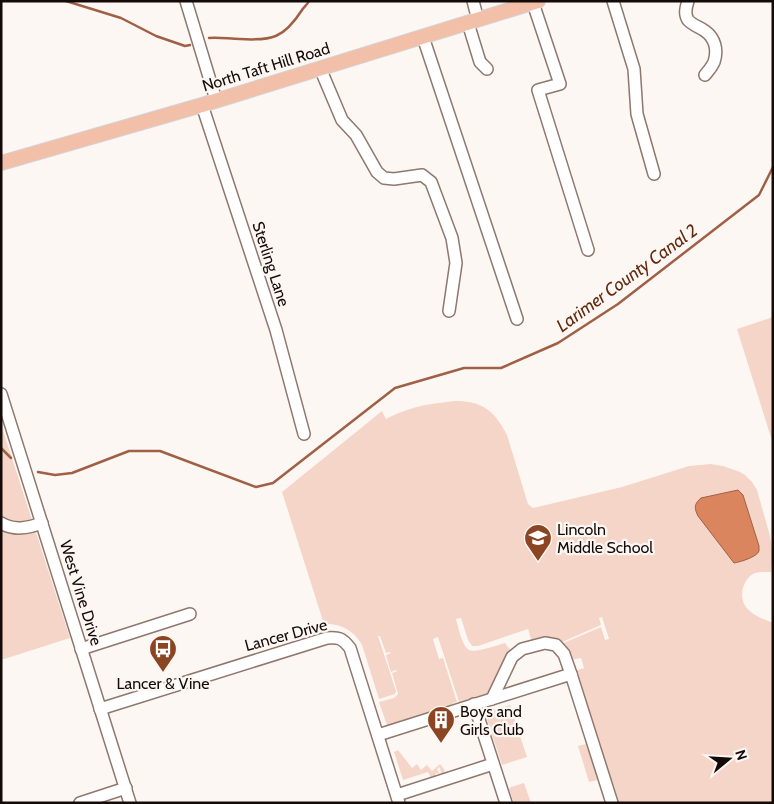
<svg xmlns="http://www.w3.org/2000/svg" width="774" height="804" viewBox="0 0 774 804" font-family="Cabin,sans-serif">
	<rect width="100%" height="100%" fill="#fdf7f4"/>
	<g fill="#f5d5c8">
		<path d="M773,317V444L737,329Z"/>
		<path d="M456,401C482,401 495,411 507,435L528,504L533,508L622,487L689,466L711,464L723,466L740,472L745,475L752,482L757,490L770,536L773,553L771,572C766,572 760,572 755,573C743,578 738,597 746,607C752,615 763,619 773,623V803H617L574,671L584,668L581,658L571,660L561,644L601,627L605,640L609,639L602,617L599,618L601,625L560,643L532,642L528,629L478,646H472L468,640L461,618L456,619C458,626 462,646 469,650C476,653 497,645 505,643L512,652L508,656L486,697L460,705L438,637L433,639L439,659L443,658L457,702L453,703L454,707L388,728L379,702L394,698L398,694L392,673L397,671L396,670L391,672L386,655L391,653L390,652L386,653L380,636H378L396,691L395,694L379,699L362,645C354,631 342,624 326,624L323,621L282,492L382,411L386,419C411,406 428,404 456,401Z"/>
		<path d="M1,424L70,638L1,660Z"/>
		<path d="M510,705L527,757L502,765L485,713Z"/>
		<path d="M590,743L601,779L589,782L578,746Z"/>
		<path d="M398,750L412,768L417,764L421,770L427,765L432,771L440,764L444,769L445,773L441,774L440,767L437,769L440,775H439L438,773L435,774L436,776L431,778L428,772L403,780L394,752Z"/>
		<path d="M524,783L531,803H514L509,789L511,787Z"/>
	</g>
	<path fill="#db855f" stroke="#9f6045" d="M738,490L743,495L759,546C759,548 759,550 759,551C757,557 740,562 734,563L698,516C694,508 694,504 701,498Z"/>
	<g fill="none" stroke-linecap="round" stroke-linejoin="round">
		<g stroke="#9f6045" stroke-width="2.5">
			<path d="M66,1L121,18L156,36L185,46L190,45"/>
			<path d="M209,38C219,37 230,39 240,39C272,41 284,38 302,10C304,7 307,5 309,1"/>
			<path d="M1,448L11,458"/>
			<path d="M38,472L55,475L72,473L129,451H160L256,487L273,483L395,388L464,368H501L558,343L618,304L759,195L773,167"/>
		</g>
		<defs>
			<g id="minor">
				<path d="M186,1L216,100"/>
				<path d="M473,1L478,20"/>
				<path d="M613,1L634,69L637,114L654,174"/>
				<path d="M688,1C686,7 684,14 688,20C692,25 700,27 705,31C715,38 718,50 714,62C712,67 708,71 705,75"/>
				<path d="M533,3L560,84L538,90L588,250"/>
				<path d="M468,23L480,62L487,69"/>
				<path d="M423,37L517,319"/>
				<path d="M320,68L342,120L356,135L377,172L384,178L394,179L422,175L431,182L452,238L456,263L449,311"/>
				<path d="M202,105L276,330L304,434"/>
				<path d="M1,394L130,803"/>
				<path d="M1,523C14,531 28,528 42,523"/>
				<path d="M81,649L190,614"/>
				<path d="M492,699L512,657L522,649L545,643L556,645L564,654L571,674"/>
				<path d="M474,704L506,803"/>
				<path d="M100,709L327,638C339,637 342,638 350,648L399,803"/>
				<path d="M378,735L571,674L612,803"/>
				<path d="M397,795L493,764"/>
				<path d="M80,803L126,788"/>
			</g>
			<path id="major" d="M1,163L202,105L538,1"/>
		</defs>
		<use href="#minor" stroke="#8f776c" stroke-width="14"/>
		<use href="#major" stroke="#d5d3d3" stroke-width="16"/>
		<use href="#minor" stroke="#fff" stroke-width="11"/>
		<use href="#major" stroke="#f2bfa9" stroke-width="14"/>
	</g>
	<defs>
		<symbol id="school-pin" viewBox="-11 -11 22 30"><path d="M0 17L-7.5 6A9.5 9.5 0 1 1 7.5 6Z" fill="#8c4523" stroke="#fdf7f4"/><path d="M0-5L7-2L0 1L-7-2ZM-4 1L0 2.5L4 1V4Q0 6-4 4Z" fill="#fff"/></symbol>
		<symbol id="bus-pin" viewBox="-11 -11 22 30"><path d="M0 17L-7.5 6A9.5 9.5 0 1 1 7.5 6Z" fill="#8c4523" stroke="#fdf7f4"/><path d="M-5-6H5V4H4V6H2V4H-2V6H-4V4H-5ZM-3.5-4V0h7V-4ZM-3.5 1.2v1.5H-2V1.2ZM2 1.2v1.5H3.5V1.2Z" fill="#fff"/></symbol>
		<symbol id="building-pin" viewBox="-11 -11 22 30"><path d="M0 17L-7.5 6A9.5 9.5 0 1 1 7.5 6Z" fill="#8c4523" stroke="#fdf7f4"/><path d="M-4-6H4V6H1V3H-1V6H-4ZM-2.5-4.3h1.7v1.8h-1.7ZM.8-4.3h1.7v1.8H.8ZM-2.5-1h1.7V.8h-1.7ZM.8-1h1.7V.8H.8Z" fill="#fff"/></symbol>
	</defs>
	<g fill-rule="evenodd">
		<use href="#school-pin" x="522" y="522" width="32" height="43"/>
		<use href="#bus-pin" x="147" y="633" width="32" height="43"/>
		<use href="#building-pin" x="425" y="704" width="32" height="43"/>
	</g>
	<g text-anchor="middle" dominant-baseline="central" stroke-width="4.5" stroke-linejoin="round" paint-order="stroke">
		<g font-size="16" fill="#140b08" stroke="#fdf7f4">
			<text transform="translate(266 67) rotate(-17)">North Taft Hill Road</text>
			<text transform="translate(271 264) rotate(72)">Sterling Lane</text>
			<text transform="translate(81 593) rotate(73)">West Vine Drive</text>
			<text transform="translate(286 635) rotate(-15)">Lancer Drive</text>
		</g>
		<g font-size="16" fill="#140b08" stroke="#fdf7f4" text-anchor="start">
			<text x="557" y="529">Lincoln<tspan x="557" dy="18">Middle School</tspan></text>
			<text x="163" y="683" text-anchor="middle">Lancer &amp; Vine</text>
			<text x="460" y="711">Boys and<tspan x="460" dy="18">Girls Club</tspan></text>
		</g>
		<g font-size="18" font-style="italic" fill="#622a0f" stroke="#fdf7f4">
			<text transform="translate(627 278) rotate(-36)">Larimer County Canal 2</text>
		</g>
	</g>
	<rect width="774" height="804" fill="none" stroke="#140b08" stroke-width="5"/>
	<g transform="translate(729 759) rotate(72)" stroke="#fdf7f4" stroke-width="4" paint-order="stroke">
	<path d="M0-4L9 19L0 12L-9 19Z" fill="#140b08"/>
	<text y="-8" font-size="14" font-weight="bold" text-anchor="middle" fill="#140b08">N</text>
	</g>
</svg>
